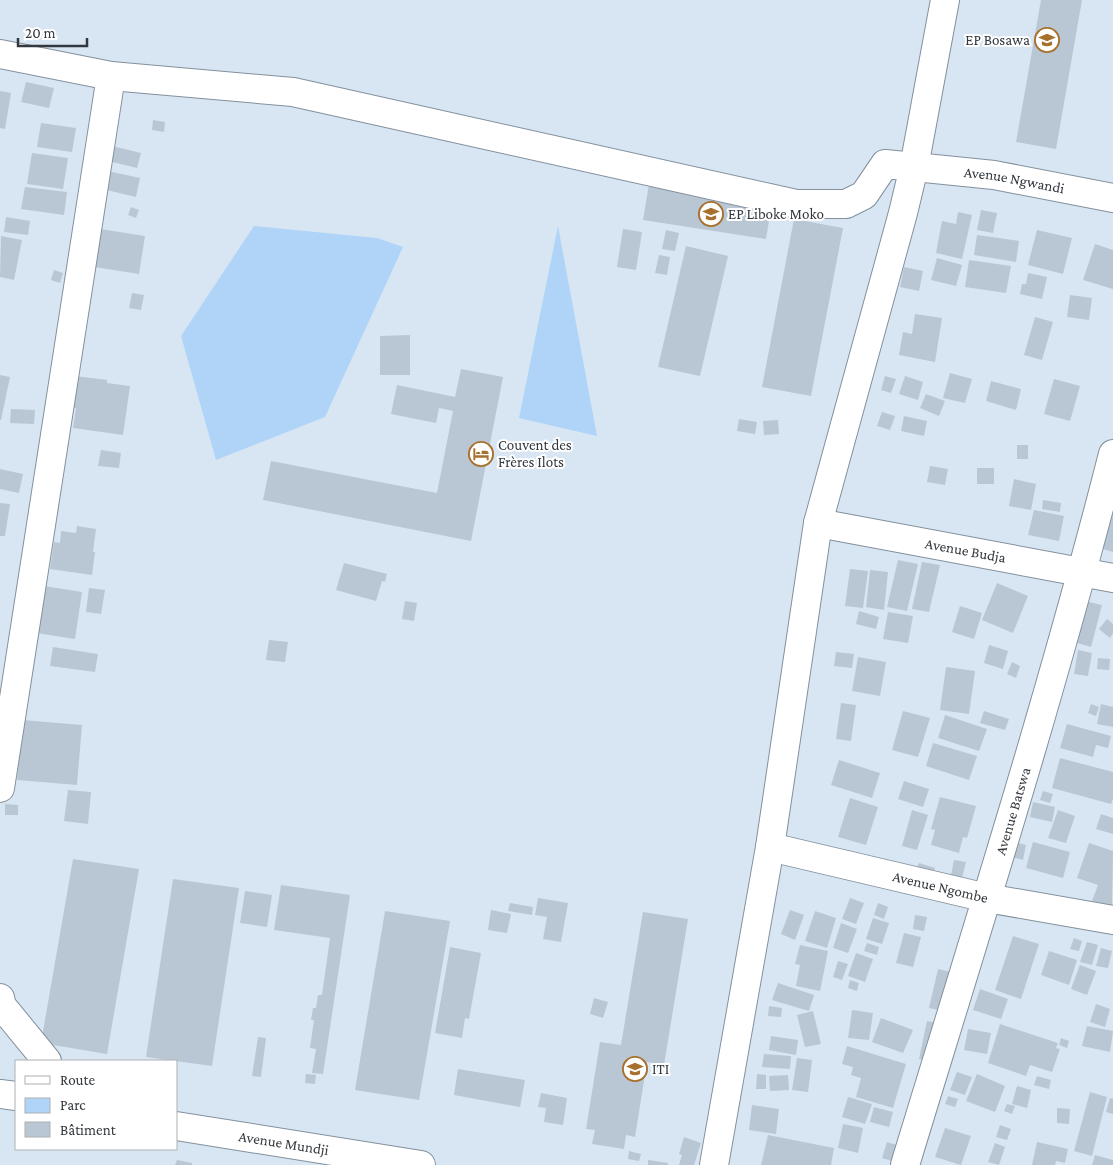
<svg xmlns="http://www.w3.org/2000/svg" width="1113" height="1165" viewBox="0 0 1113 1165" font-family="'Crimson Pro',serif">
	<rect width="100%" height="100%" fill="#d8e6f4"/>
	<g fill="#afd4f7">
		<path d="M254,226L377,238L403,247L325,417L216,460L181,336Z"/>
		<path d="M558,226L597,436L519,418Z"/>
	</g>
	<g fill="#b9c7d4">
		<path d="M1041,0H1082L1056,149L1016,142Z"/>
		<path d="M26,82L54,88L49,108L21,102Z"/>
		<path d="M0,91L11,93L5,129L0,128Z"/>
		<path d="M153,120L165,122L164,132L152,130Z"/>
		<path d="M41,123L76,128L72,152L37,147Z"/>
		<path d="M108,145L141,153L137,168L104,160Z"/>
		<path d="M32,153L68,158L63,189L27,184Z"/>
		<path d="M103,170L140,178L136,197L98,188Z"/>
		<path d="M649,184L772,203L766,239L643,220Z"/>
		<path d="M25,187L67,192L64,215L21,209Z"/>
		<path d="M131,207L139,210L136,218L128,215Z"/>
		<path d="M981,210L997,213L993,233L977,230Z"/>
		<path d="M958,212L972,215L962,259L936,253L942,221L956,224Z"/>
		<path d="M6,217L30,221L28,235L4,232Z"/>
		<path d="M794,219L843,228L811,396L762,387Z"/>
		<path d="M94,228L145,236L139,274L88,266Z"/>
		<path d="M623,229L642,232L636,270L617,267Z"/>
		<path d="M666,230L679,233L675,251L662,249Z"/>
		<path d="M1037,230L1072,238L1063,274L1028,265Z"/>
		<path d="M977,235L1019,241L1016,262L974,255Z"/>
		<path d="M1,236L22,240L14,280L0,277Z"/>
		<path d="M1095,244L1113,250V289L1083,280Z"/>
		<path d="M686,246L728,256L700,376L658,367Z"/>
		<path d="M659,255L670,257L667,275L655,273Z"/>
		<path d="M937,258L962,265L956,286L931,280Z"/>
		<path d="M969,260L1011,266L1006,293L965,287Z"/>
		<path d="M904,267L923,271L919,291L900,287Z"/>
		<path d="M54,270L63,273L60,283L51,280Z"/>
		<path d="M1028,273L1047,277L1042,299L1020,294L1022,284H1026Z"/>
		<path d="M132,293L144,295L141,310L129,308Z"/>
		<path d="M1070,295L1092,298L1089,320L1067,317Z"/>
		<path d="M915,314L942,318L935,362L899,355L903,332L912,334Z"/>
		<path d="M1035,317L1053,322L1042,360L1024,355Z"/>
		<path d="M410,335V375H380V336Z"/>
		<path d="M461,369L503,377L471,541L263,500L271,461L437,493L453,411L439,408L436,423L391,414L397,385L455,397Z"/>
		<path d="M950,373L972,379L965,403L943,398Z"/>
		<path d="M0,375L10,377L1,420H0Z"/>
		<path d="M75,376L107,380V383L130,386L123,435L73,428L76,408H70Z"/>
		<path d="M885,376L896,379L891,393L881,390Z"/>
		<path d="M905,376L923,382L918,400L899,394Z"/>
		<path d="M1054,379L1080,386L1070,421L1044,414Z"/>
		<path d="M991,381L1021,389L1016,410L986,401Z"/>
		<path d="M926,394L945,401L939,416L920,408Z"/>
		<path d="M11,409L35,410L34,424L10,423Z"/>
		<path d="M882,412L895,416L890,430L877,426Z"/>
		<path d="M904,416L927,421L924,436L901,431Z"/>
		<path d="M739,419L757,422L755,434L737,431Z"/>
		<path d="M778,420L779,434L764,435L763,421Z"/>
		<rect x="1017" y="445" width="11" height="14"/>
		<path d="M101,450L121,453L119,468L98,466Z"/>
		<path d="M930,466L948,469L945,485L927,482Z"/>
		<rect x="977" y="468" width="17" height="16"/>
		<path d="M0,469L23,474L19,493L0,489Z"/>
		<path d="M1014,479L1036,484L1031,510L1009,506Z"/>
		<path d="M1113,495V552L1096,547Z"/>
		<path d="M1043,500L1061,503L1060,512L1042,509Z"/>
		<path d="M0,503L10,504L5,536H0Z"/>
		<path d="M1034,510L1064,516L1059,541L1028,535Z"/>
		<path d="M77,526L96,529L93,552H95L92,575L50,569L54,542L60,543L61,531L76,533Z"/>
		<path d="M898,560L918,564L907,611L887,607Z"/>
		<path d="M922,562L940,565L929,612L912,609Z"/>
		<path d="M344,563L387,574L385,582L382,581L376,601L336,590Z"/>
		<path d="M850,569L868,571L863,608L845,606Z"/>
		<path d="M870,570L888,572L884,610L866,607Z"/>
		<path d="M997,583L1028,596L1013,633L982,620Z"/>
		<path d="M38,585L82,592L75,639L30,632Z"/>
		<path d="M89,588L105,590L101,614L86,612Z"/>
		<path d="M405,601L417,603L414,621L402,619Z"/>
		<path d="M1085,601L1102,605L1091,647L1074,642Z"/>
		<path d="M960,606L982,613L974,639L952,632Z"/>
		<path d="M859,611L879,617L876,629L856,624Z"/>
		<path d="M888,612L913,616L908,643L883,639Z"/>
		<path d="M1107,619L1113,624V633L1110,638L1099,629Z"/>
		<path d="M269,640L288,642L285,662L266,660Z"/>
		<path d="M989,645L1008,651L1003,669L984,663Z"/>
		<path d="M53,647L98,654L95,672L50,666Z"/>
		<path d="M1078,650L1092,653L1088,676L1074,674Z"/>
		<path d="M836,652L854,654L852,668L834,666Z"/>
		<path d="M858,657L886,662L880,696L852,691Z"/>
		<path d="M1098,658L1110,659L1109,670L1097,669Z"/>
		<path d="M1012,662L1020,666L1016,678L1007,674Z"/>
		<path d="M946,667L975,671L969,714L940,710Z"/>
		<path d="M841,703L856,705L851,741L836,739Z"/>
		<path d="M1091,704L1099,707L1096,716L1088,713Z"/>
		<path d="M1101,704L1113,707V727L1097,724Z"/>
		<path d="M903,711L930,718L918,757L892,750Z"/>
		<path d="M984,711L1009,719L1005,730L980,723Z"/>
		<path d="M945,715L987,729L979,751L938,738Z"/>
		<path d="M23,720L82,725L77,785L17,780Z"/>
		<path d="M1067,724L1111,736L1108,748L1096,745L1093,757L1060,748Z"/>
		<path d="M933,743L977,756L969,780L926,766Z"/>
		<path d="M1060,758L1113,772V799L1111,804L1052,788Z"/>
		<path d="M839,760L880,773L872,798L831,785Z"/>
		<path d="M904,781L929,789L923,807L898,799Z"/>
		<path d="M68,790L91,792L88,824L64,821Z"/>
		<path d="M1043,791L1053,794L1050,803L1040,800Z"/>
		<path d="M940,797L976,806L967,838L963,837L959,853L931,845L935,830L931,829Z"/>
		<path d="M850,798L878,807L866,845L838,837Z"/>
		<path d="M1033,802L1055,807L1052,822L1030,817Z"/>
		<path d="M5,804L18,805V815H5Z"/>
		<path d="M912,810L928,815L917,850L902,846Z"/>
		<path d="M1058,810L1075,816L1066,843L1048,838Z"/>
		<path d="M1101,814L1113,818V834L1096,829Z"/>
		<path d="M1015,842L1026,845L1023,860L1012,857Z"/>
		<path d="M1033,842L1070,852L1063,878L1026,868Z"/>
		<path d="M1089,843L1113,851L1112,907L1092,901L1098,885L1077,878Z"/>
		<path d="M73,859L139,869L107,1054L41,1043Z"/>
		<path d="M954,860L966,862L961,882L950,880Z"/>
		<path d="M919,863L935,868L932,879L915,873Z"/>
		<path d="M173,879L239,888L212,1066L146,1057Z"/>
		<path d="M281,885L350,895L323,1074L312,1073L316,1049L310,1048L314,1020H311L313,1008H316L318,995H322L330,938L274,930Z"/>
		<path d="M245,891L272,895L267,927L240,923Z"/>
		<path d="M538,898L568,903L561,942L543,939L547,917L535,915Z"/>
		<path d="M850,898L864,903L856,924L842,919Z"/>
		<path d="M510,903L533,907L532,915L508,911Z"/>
		<path d="M878,903L888,907L884,919L874,915Z"/>
		<path d="M491,910L511,914L507,933L488,930Z"/>
		<path d="M790,910L804,915L795,940L781,934Z"/>
		<path d="M385,911L450,921L419,1100L355,1090Z"/>
		<path d="M815,911L836,918L827,948L805,941Z"/>
		<path d="M643,912L688,919L664,1065L647,1062L635,1137L626,1135L624,1149L592,1144L595,1130L586,1129L600,1042L621,1045Z"/>
		<path d="M915,915L927,917L924,931L913,929Z"/>
		<path d="M873,918L889,923L882,944L866,939Z"/>
		<path d="M841,923L857,929L848,953L833,948Z"/>
		<path d="M904,933L921,937L913,967L896,963Z"/>
		<path d="M1013,936L1039,944L1021,999L995,990Z"/>
		<path d="M1074,938L1082,941L1079,951L1070,949Z"/>
		<path d="M1087,942L1098,945L1092,965L1080,962Z"/>
		<path d="M867,943L879,947L877,955L864,951Z"/>
		<path d="M800,945L828,951L820,991L796,986L800,965L795,964Z"/>
		<path d="M450,947L481,953L469,1019L465,1018L462,1038L435,1033Z"/>
		<path d="M1101,948L1112,951L1108,968L1096,966Z"/>
		<path d="M1049,951L1077,960L1069,985L1041,975Z"/>
		<path d="M856,953L873,959L865,982L848,976Z"/>
		<path d="M838,961L848,964L842,980L833,977Z"/>
		<path d="M1080,965L1096,971L1087,995L1071,989Z"/>
		<path d="M938,969L956,973L946,1012L929,1008Z"/>
		<path d="M850,980L859,983L857,991L848,988Z"/>
		<path d="M778,983L814,995L809,1011L772,1000Z"/>
		<path d="M980,989L1008,999L1001,1019L973,1010Z"/>
		<path d="M594,998L608,1002L603,1018L590,1014Z"/>
		<path d="M1096,1004L1110,1009L1105,1027L1090,1022Z"/>
		<path d="M769,1006L782,1008L781,1017L768,1016Z"/>
		<path d="M852,1010L873,1013L869,1040L848,1038Z"/>
		<path d="M813,1011L821,1044L805,1047L797,1015Z"/>
		<path d="M881,1018L913,1030L903,1053L872,1042Z"/>
		<path d="M927,1021L937,1023L929,1061L919,1059Z"/>
		<path d="M1000,1024L1058,1043L1056,1048L1060,1049L1052,1072L1030,1065L1026,1076L988,1063Z"/>
		<path d="M1087,1026L1113,1031L1110,1052L1082,1046Z"/>
		<path d="M968,1029L991,1033L987,1054L964,1050Z"/>
		<path d="M771,1036L798,1040L796,1055L769,1050Z"/>
		<path d="M258,1037L266,1038L261,1077L252,1076Z"/>
		<path d="M1061,1038L1069,1041L1067,1048L1059,1045Z"/>
		<path d="M847,1046L906,1064L893,1108L856,1097L861,1078L851,1075L853,1067L842,1064Z"/>
		<path d="M764,1054L791,1056L790,1069L762,1067Z"/>
		<path d="M797,1058L812,1060L808,1092L792,1090Z"/>
		<path d="M458,1069L525,1080L520,1107L454,1095Z"/>
		<path d="M957,1072L972,1077L965,1095L950,1090Z"/>
		<path d="M306,1074L316,1075L315,1084L305,1083Z"/>
		<path d="M757,1074L766,1075V1089H756Z"/>
		<path d="M977,1074L1005,1086L995,1112L966,1101Z"/>
		<path d="M788,1075L789,1090L770,1091L769,1076Z"/>
		<path d="M1037,1076L1051,1080L1049,1089L1034,1085Z"/>
		<path d="M1017,1086L1031,1090L1027,1108L1012,1104Z"/>
		<path d="M1090,1092L1107,1097L1092,1156L1074,1151Z"/>
		<path d="M541,1093L567,1098L563,1125L544,1122L546,1108L538,1107Z"/>
		<path d="M948,1096L958,1099L955,1107L945,1104Z"/>
		<path d="M848,1097L872,1104L865,1124L842,1117Z"/>
		<path d="M1110,1098L1113,1099V1114L1106,1112Z"/>
		<path d="M1007,1104L1015,1106L1012,1114L1004,1111Z"/>
		<path d="M752,1105L779,1109L776,1134L749,1130Z"/>
		<path d="M874,1107L893,1112L889,1127L870,1122Z"/>
		<path d="M1057,1108L1070,1109L1069,1124L1057,1123Z"/>
		<path d="M843,1124L863,1128L858,1153L838,1148Z"/>
		<path d="M1000,1125L1011,1129L1007,1140L996,1137Z"/>
		<path d="M945,1128L971,1136L961,1165L935,1157Z"/>
		<path d="M768,1135L834,1148L831,1165H761Z"/>
		<path d="M684,1137L701,1143L694,1165H679L682,1155L679,1154Z"/>
		<path d="M887,1142L900,1146L895,1162L882,1158Z"/>
		<path d="M1037,1142L1068,1149L1065,1163L1056,1161L1055,1165H1032Z"/>
		<path d="M995,1143L1005,1147L999,1165L988,1162Z"/>
		<path d="M629,1151L641,1154L639,1161L628,1159Z"/>
		<path d="M1095,1155L1113,1160V1165H1092Z"/>
		<path d="M177,1160L192,1163V1165H175Z"/>
		<path d="M648,1160L668,1163V1165H648Z"/>
	</g>
	<g fill="none" stroke-linecap="round" stroke-linejoin="round">
		<defs>
			<g id="minor">
				<path id="s1" d="M0,54L111,76L293,92L796,204H846L864,195L885,164L994,175L1113,198"/>
				<path id="s2" d="M818,523L1113,578"/>
				<path d="M0,788L111,76"/>
				<path id="s3" d="M770,847L987,898L1113,920"/>
				<path d="M0,998L2,1006L47,1061"/>
				<path d="M0,1094L16,1096"/>
				<path id="s4" d="M176,1126L421,1165"/>
				<path d="M714,1165L770,847L818,523L903,213L914,167L945,0"/>
				<path id="s5" d="M905,1165C977,929 1052,693 1113,454"/>
			</g>
		</defs>
		<use href="#minor" stroke="#83909d" stroke-width="30"/>
		<use href="#minor" stroke="#fff" stroke-width="28"/>
	</g>
	<defs>
		<symbol id="school-ring" viewBox="-11 -11 22 22"><circle r="9.5" fill="#fff" stroke="#a8702d" stroke-width="1.5"/><path d="M0-5L7-2L0 1L-7-2ZM-4 1L0 2.5L4 1V4Q0 6-4 4Z" fill="#a8702d"/></symbol>
		<symbol id="hotel-ring" viewBox="-11 -11 22 22"><circle r="9.5" fill="#fff" stroke="#a8702d" stroke-width="1.5"/><path d="M-6-4.5h1.5V1H6V5H4.5V3h-9V5H-6ZM-4 0a1.8 1.8 0 1 1 3.6 0ZM.5 0V-2.5h3Q6-2.5 6 0Z" fill="#a8702d"/></symbol>
	</defs>
	<g fill-rule="evenodd">
		<use href="#school-ring" x="1033" y="26" width="28" height="28"/>
		<use href="#school-ring" x="697" y="200" width="28" height="28"/>
		<use href="#hotel-ring" x="467" y="440" width="28" height="28"/>
		<use href="#school-ring" x="621" y="1055" width="28" height="28"/>
	</g>
	<g text-anchor="middle" dominant-baseline="central" stroke-width="4" stroke-linejoin="round" paint-order="stroke">
		<g font-size="15" fill="#33383e" stroke="#fff" text-anchor="start">
			<text x="1030" y="40" text-anchor="end">EP Bosawa</text>
			<text x="728" y="214">EP Liboke Moko</text>
			<text x="498" y="445">Couvent des<tspan x="498" dy="17">Frères Ilots</tspan></text>
			<text x="652" y="1069">ITI</text>
		</g>
		<g font-size="15" fill="#33383e" stroke="#fff">
			<text stroke="none"><textPath href="#s1" startOffset="1049">Avenue Ngwandi</textPath></text>
			<text stroke="none"><textPath href="#s2" startOffset="150">Avenue Budja</textPath></text>
			<text stroke="none"><textPath href="#s5" startOffset="370">Avenue Batswa</textPath></text>
			<text stroke="none"><textPath href="#s3" startOffset="175">Avenue Ngombe</textPath></text>
			<text stroke="none"><textPath href="#s4" startOffset="109">Avenue Mundji</textPath></text>
		</g>
	</g>
	<rect x="15" y="1060" width="162" height="90" fill="#ffffff" stroke="#adafb2"/>
	<rect x="25" y="1076" width="25" height="8" fill="#ffffff" stroke="#adafb2"/>
	<text x="60" y="1085" font-size="15" fill="#33383e">Route</text>
	<rect x="25" y="1098" width="25" height="15" fill="#afd4f7" stroke="#adafb2"/>
	<text x="60" y="1110" font-size="15" fill="#33383e">Parc</text>
	<rect x="25" y="1122" width="25" height="15" fill="#b9c7d4" stroke="#adafb2"/>
	<text x="60" y="1135" font-size="15" fill="#33383e">Bâtiment</text>
	<path d="M18 38v8h69v-8" fill="none" stroke="#33383e" stroke-width="2.5"/>
	<text x="25" y="38" font-size="15" fill="#33383e" stroke="#ffffff" stroke-width="4" paint-order="stroke">20 m</text>
</svg>
